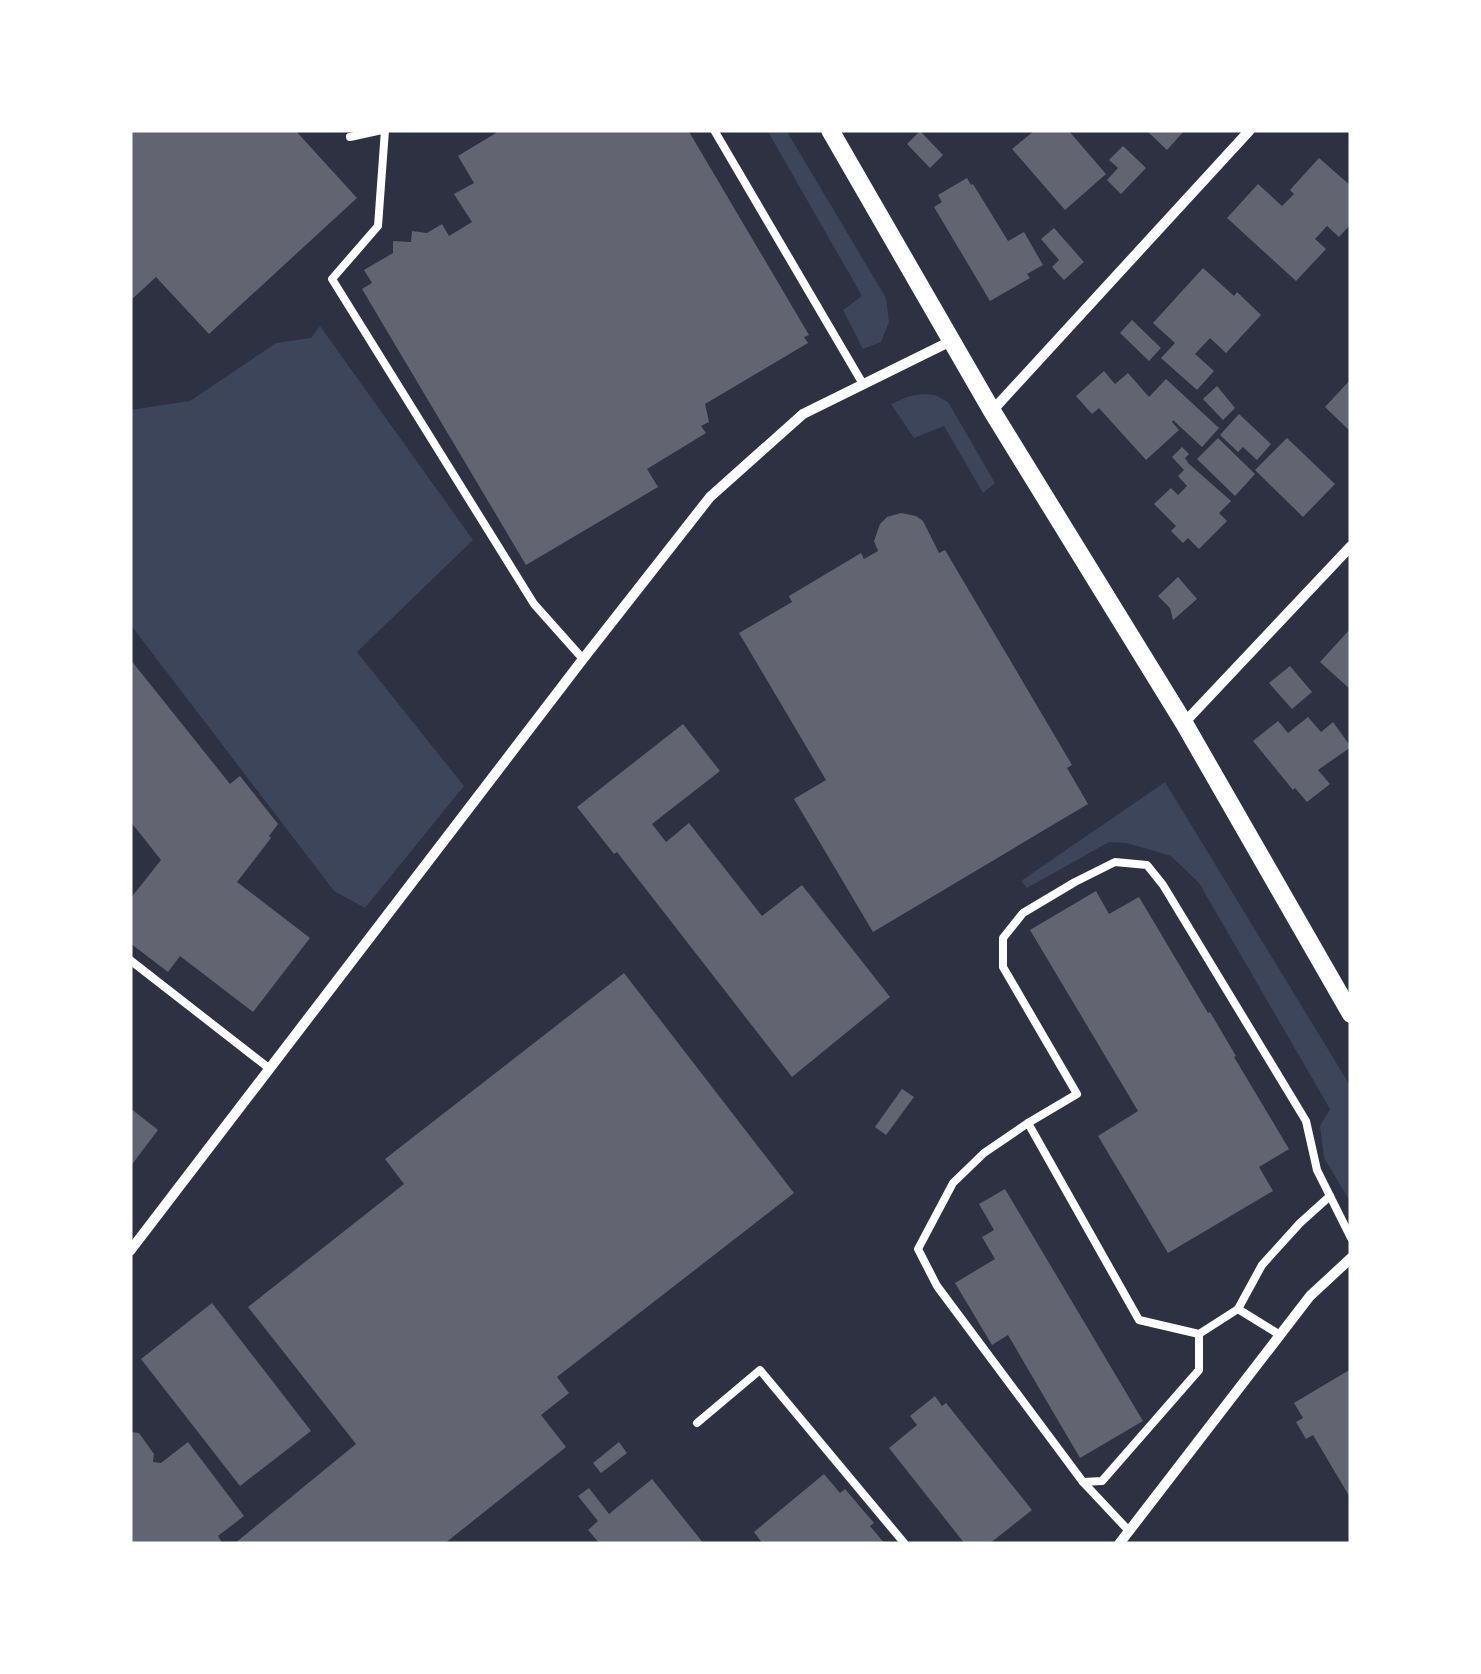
<svg xmlns="http://www.w3.org/2000/svg" width="1481" height="1674" viewBox="0 0 1481 1674" font-family="'Varela Round',sans-serif">
	<rect width="100%" height="100%" fill="#2d3142"/>
	<g fill="#3c4559">
		<path d="M767,130H786L886,298L889,322L881,342L863,349L843,310L862,296Z"/>
		<path d="M320,326L473,540L357,652L464,786L365,908L334,891L130,624V410L190,401L276,343L311,338Z"/>
		<path d="M922,394L935,395L948,402L995,483L983,493L944,426L914,438L891,404L910,396Z"/>
		<path d="M1165,782L1351,1087V1203L1324,1158L1320,1126L1330,1109L1199,883L1171,856L1127,843L1109,842L1027,888L1021,881Z"/>
	</g>
	<g fill="#626471">
		<path d="M130,130H295L357,198L209,334L156,277L130,301Z"/>
		<path d="M494,130H688L809,335L804,337L808,343L705,404L709,422L701,426L706,433L647,469L658,487L526,565L362,289L372,283L364,270L393,253V241L411,242L412,231L427,233L442,224L449,236L472,222L454,194L474,183L458,156L496,133Z"/>
		<path d="M1035,130H1068L1106,174L1065,210L1012,149Z"/>
		<path d="M1146,130H1185L1167,150Z"/>
		<path d="M920,131L943,155L930,168L907,144Z"/>
		<path d="M1123,146L1146,168L1121,194L1107,180L1118,168L1109,160Z"/>
		<path d="M1319,158L1351,186V224L1339,237L1327,226L1315,239L1326,249L1296,281L1227,218L1258,184L1282,206L1294,194L1290,190Z"/>
		<path d="M967,178L971,185L973,184L1008,241L1024,232L1043,265L1027,274L1030,278L990,301L934,207L942,202L938,195Z"/>
		<path d="M1054,228L1084,262L1064,280L1052,267L1059,260L1041,239Z"/>
		<path d="M1203,268L1234,296L1237,292L1261,315L1226,353L1210,338L1195,354L1214,371L1197,390L1161,358L1175,343L1153,323Z"/>
		<path d="M1132,320L1161,348L1149,361L1120,333Z"/>
		<path d="M1104,371L1115,384L1128,373L1149,397L1166,379L1219,428L1202,447L1173,420L1172,422L1179,430L1146,460L1099,408L1092,414L1076,396Z"/>
		<path d="M1351,379V432L1325,407Z"/>
		<path d="M1217,386L1235,408L1223,420L1203,399Z"/>
		<path d="M1239,414L1271,444L1257,460L1243,447L1238,452L1220,435Z"/>
		<path d="M1218,438L1255,474L1235,496L1197,459Z"/>
		<path d="M1287,438L1335,484L1303,517L1255,470Z"/>
		<path d="M1182,447L1189,454L1185,458L1189,464L1231,501L1219,513L1227,521L1199,549L1188,538L1183,543L1171,531L1176,526L1154,504L1171,488L1178,495L1187,486L1178,476L1184,470L1172,457Z"/>
		<path d="M901,513L916,516L923,521L939,553L945,550L1072,765L1067,768L1088,804L873,932L794,799L826,780L739,633L792,602L789,596L861,553L864,559L878,551L874,541L880,524L887,517Z"/>
		<path d="M1178,577L1197,599L1173,620L1170,608L1158,596Z"/>
		<path d="M1351,628V690L1320,662Z"/>
		<path d="M130,659L230,784L240,776L278,824L269,836L271,838L237,882L310,938L253,1012L180,956L168,972L130,943V899L161,860L130,821Z"/>
		<path d="M1290,666L1312,692L1292,709L1269,683Z"/>
		<path d="M1308,717L1321,732L1333,722L1351,747L1318,770L1330,784L1307,802L1295,788L1293,790L1253,741L1278,721L1288,733Z"/>
		<path d="M683,724L720,771L652,824L666,842L689,823L762,916L802,885L890,997L792,1077L617,852L614,854L577,807Z"/>
		<path d="M1096,891L1109,914L1139,897L1208,1013L1210,1012L1236,1056L1234,1057L1289,1149L1259,1167L1273,1191L1168,1253L1098,1136L1138,1111L1030,930Z"/>
		<path d="M624,973L794,1193L557,1377L569,1393L541,1415L566,1447L444,1544H234L356,1444L248,1307L404,1184L385,1159Z"/>
		<path d="M902,1089L914,1097L886,1135L875,1127Z"/>
		<path d="M130,1108L158,1130L130,1167Z"/>
		<path d="M1005,1189L1143,1421L1080,1458L1008,1335L992,1345L955,1283L995,1259L982,1237L994,1230L979,1204Z"/>
		<path d="M212,1303L311,1431L240,1486L141,1359Z"/>
		<path d="M1351,1369V1499L1313,1435L1306,1439L1296,1422L1303,1418L1294,1403Z"/>
		<path d="M935,1396L942,1406L946,1403L1032,1510L989,1544H965L889,1448L917,1425L910,1416Z"/>
		<path d="M130,1432L139,1433L154,1454L153,1462L161,1463L188,1442L244,1516L218,1536L223,1544H130Z"/>
		<path d="M619,1442L627,1453L601,1473L593,1463Z"/>
		<path d="M824,1474L840,1493L845,1489L874,1523L870,1526L885,1544H763L754,1532Z"/>
		<path d="M652,1479L704,1544H600L588,1530L598,1521L578,1496L589,1488L609,1514Z"/>
	</g>
	<g fill="none" stroke-linecap="round" stroke-linejoin="round">
		<g stroke="#fff" stroke-width="8">
			<path d="M385,130L378,226L332,279L534,604L583,659"/>
			<path d="M714,130L863,384"/>
			<path d="M350,137L382,130"/>
			<path d="M130,960L270,1069"/>
			<path d="M1028,1123L984,1153L953,1183L918,1249L937,1286L1083,1482L1102,1481L1199,1370V1334"/>
			<path d="M1238,1309L1262,1265L1300,1223L1330,1196"/>
			<path d="M1280,1335L1238,1309L1199,1334L1139,1320L1028,1123L1077,1094L1003,967V938L1023,913L1075,882L1115,862L1147,865L1163,885L1306,1121L1317,1170L1351,1238"/>
			<path d="M697,1423L760,1370L905,1544"/>
			<path d="M1083,1482L1129,1531"/>
		</g>
		<g stroke="#fff" stroke-width="10">
			<path d="M992,411L1250,130"/>
			<path d="M1184,723L1351,546"/>
			<path d="M130,1251L583,659L710,497L803,414L951,341"/>
			<path d="M1119,1544L1310,1296L1351,1258"/>
		</g>
		<path stroke="#fff" stroke-width="18" d="M830,130L992,411L1184,723L1351,1014"/>
	</g>
	<rect width="1481" height="1674" fill="none" stroke="#ffffff" stroke-width="265"/>
</svg>
